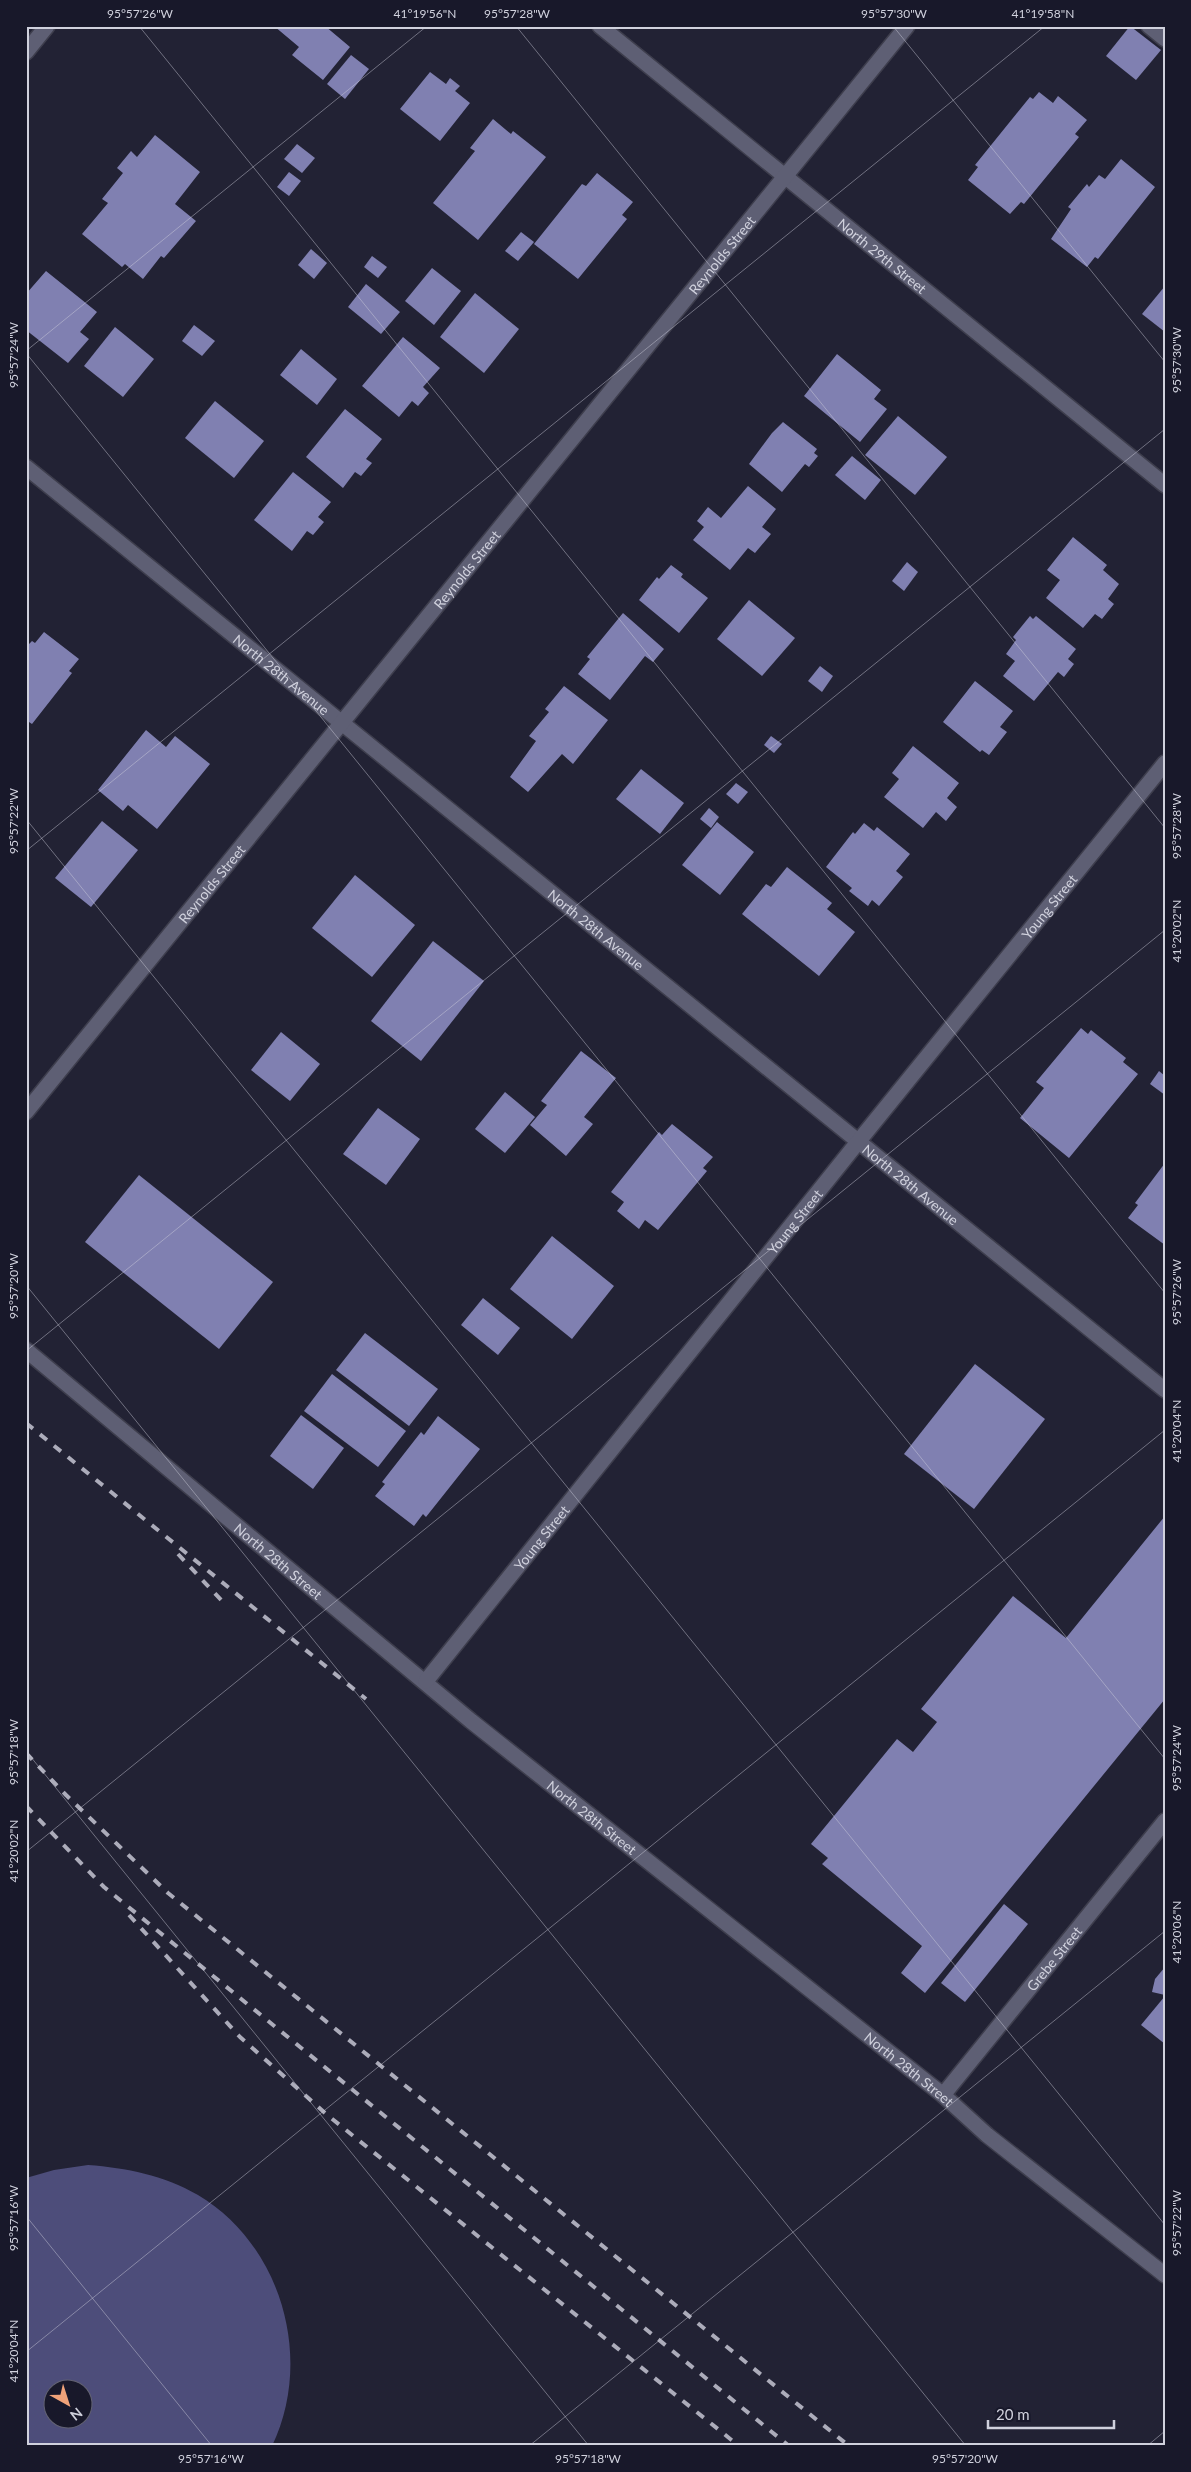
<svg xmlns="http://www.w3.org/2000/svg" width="1191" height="2472" viewBox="0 0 1191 2472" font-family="Lato,sans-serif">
	<rect width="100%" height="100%" fill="#222234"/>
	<path fill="#4d4d7a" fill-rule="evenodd" d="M88,2165C127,2168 163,2175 198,2195C282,2245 314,2359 272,2446H26V2178L54,2170ZM52,2390H82V2420H52Z"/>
	<g fill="#8080b1">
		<path d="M274,26H325L350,47L323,80L292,55L299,47Z"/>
		<path d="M1130,26L1161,50L1136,80L1106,56Z"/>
		<path d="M351,55L369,69L345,99L327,84Z"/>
		<path d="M430,72L446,84L450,78L460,86L455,91L470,103L440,141L400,109Z"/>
		<path d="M1039,92L1053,103L1058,96L1087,120L1075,134L1079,137L1024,204L1021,202L1010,214L968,180L978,167L975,165L1030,97L1033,99Z"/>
		<path d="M493,119L511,134L513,131L546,157L478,240L433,203L475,151L470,148Z"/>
		<path d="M155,135L200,172L175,204L196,221L164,258L161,256L143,279L125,264L122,267L82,234L108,203L102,199L123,173L117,168L131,151L137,157Z"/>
		<path d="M297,144L315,158L302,173L284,159Z"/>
		<path d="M1121,159L1155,187L1098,259L1095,257L1087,267L1051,239L1071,209L1068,207L1087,184L1089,187L1099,175L1105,179Z"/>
		<path d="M289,172L301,181L289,196L277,187Z"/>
		<path d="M597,173L633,202L622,215L627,219L578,279L534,244L582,184L586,186Z"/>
		<path d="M521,232L534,242L518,261L505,251Z"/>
		<path d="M311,249L327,263L314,279L298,265Z"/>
		<path d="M372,256L387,267L378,278L364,267Z"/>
		<path d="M432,268L461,291L434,325L405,301Z"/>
		<path d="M46,271L97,312L80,332L89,339L68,363L26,330V294Z"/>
		<path d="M366,284L400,312L381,334L348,307Z"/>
		<path d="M1165,286V332L1142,314Z"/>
		<path d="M475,293L519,329L484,373L440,337Z"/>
		<path d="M194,325L215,341L202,356L182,341Z"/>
		<path d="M115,327L154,359L123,397L84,366Z"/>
		<path d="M403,337L440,368L423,387L429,393L418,406L412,401L399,417L362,386Z"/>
		<path d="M301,349L337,379L317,405L280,375Z"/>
		<path d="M837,354L881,390L874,399L887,409L860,442L804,396Z"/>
		<path d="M215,401L264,441L234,478L185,438Z"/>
		<path d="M345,409L382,439L366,459L372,463L361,476L355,472L343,488L306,457Z"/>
		<path d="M898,416L947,457L915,495L865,455Z"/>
		<path d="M783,422L817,449L814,453L818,456L809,467L805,464L782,492L749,464L772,433Z"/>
		<path d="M852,456L881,480L865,500L835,475Z"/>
		<path d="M293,472L331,502L318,517L324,522L313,535L307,531L292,551L254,520Z"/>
		<path d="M748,486L776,509L762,527L771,534L755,553L748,548L730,570L693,540L704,527L697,521L708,507L721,518Z"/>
		<path d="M1073,537L1107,565L1103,570L1119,584L1108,599L1114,604L1102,619L1095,614L1083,628L1046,598L1060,580L1047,570Z"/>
		<path d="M907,562L918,572L904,591L892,581Z"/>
		<path d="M671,565L683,574L681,577L708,598L679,633L639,600L657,577L659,579Z"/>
		<path d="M749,600L795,638L762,676L717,639Z"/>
		<path d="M623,613L664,649L653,662L645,656L610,700L578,674L590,659L587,657Z"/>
		<path d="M1030,616L1033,619L1036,616L1076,649L1068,659L1074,664L1064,677L1058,672L1034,701L1003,676L1015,661L1006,654L1016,640L1013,637Z"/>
		<path d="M44,632L79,659L69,671L72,673L32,724L29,722L26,727V647L32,641L35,643Z"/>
		<path d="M820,666L833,676L822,692L808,681Z"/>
		<path d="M975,681L1013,711L1000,727L1007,732L989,755L982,750L980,752L943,722Z"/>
		<path d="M564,686L608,720L573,764L562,754L528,792L510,777L536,741L529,736L549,712L545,709Z"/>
		<path d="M146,730L166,747L175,736L210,764L157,829L128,805L123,811L98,790Z"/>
		<path d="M771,736L782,744L774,753L764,745Z"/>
		<path d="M913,746L959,783L947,798L957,807L946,821L936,812L923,828L884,797L899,779L892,773Z"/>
		<path d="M641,769L684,803L660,834L616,799Z"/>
		<path d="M736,783L748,792L738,804L726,794Z"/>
		<path d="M709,808L719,817L711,828L700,819Z"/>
		<path d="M102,821L138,850L91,907L55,878Z"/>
		<path d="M717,822L754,852L720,895L682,865Z"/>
		<path d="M864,823L874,831L877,827L910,854L896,871L903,877L879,906L872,900L868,906L849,891L852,888L826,867L853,832L855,834Z"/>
		<path d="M787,867L832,903L827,909L855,932L819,976L742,914L766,884L771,887Z"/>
		<path d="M355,875L415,925L372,977L312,928Z"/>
		<path d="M433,941L484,981L421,1061L371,1021Z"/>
		<path d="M1081,1028L1088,1034L1091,1030L1126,1058L1123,1062L1138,1074L1069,1158L1020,1118L1044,1088L1036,1082Z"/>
		<path d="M281,1032L320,1064L290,1101L251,1070Z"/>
		<path d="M581,1051L616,1078L584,1117L593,1124L566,1156L530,1125L547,1105L541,1101Z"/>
		<path d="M1159,1071L1165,1076V1095L1150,1084Z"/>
		<path d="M505,1092L535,1117L505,1153L475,1129Z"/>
		<path d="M378,1108L420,1139L386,1185L343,1154Z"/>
		<path d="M672,1124L713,1157L703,1168L707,1171L658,1230L645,1220L639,1229L617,1211L624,1202L611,1192L659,1132L662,1135Z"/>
		<path d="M1165,1163V1245L1128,1218L1138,1205L1135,1203Z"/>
		<path d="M139,1175L273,1282L219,1349L85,1242Z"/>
		<path d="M552,1236L614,1286L572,1339L510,1289Z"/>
		<path d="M483,1298L520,1328L498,1355L461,1325Z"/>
		<path d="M365,1333L438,1389L409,1426L336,1370Z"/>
		<path d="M975,1364L1045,1419L974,1509L904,1454Z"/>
		<path d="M332,1374L406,1431L378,1467L304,1411Z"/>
		<path d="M301,1415L344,1448L313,1489L270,1456Z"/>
		<path d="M438,1416L480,1449L426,1517L423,1514L414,1526L375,1496L385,1484L382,1482L421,1432L424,1435Z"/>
		<path d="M1165,1516V1699L925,1993L901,1973L922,1946L822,1864L828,1858L811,1844L897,1739L913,1752L937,1722L921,1709L1013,1596L1066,1638Z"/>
		<path d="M1004,1904L1028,1924L965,2002L941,1983Z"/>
		<path d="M1165,1967V1995L1152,1992L1155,1979Z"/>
		<path d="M1165,1996V2044L1141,2025Z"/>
	</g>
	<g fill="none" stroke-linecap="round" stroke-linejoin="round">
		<defs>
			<path id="lane" d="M1149,26L1165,39"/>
			<g id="street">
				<path id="s1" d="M600,26L1165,485"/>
				<path d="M26,52L47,26"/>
				<path id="s2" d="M26,467L1165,1390"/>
				<path id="s3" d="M26,1112L907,26"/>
				<path id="s4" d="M26,1350L471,1721L943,2095L987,2135L1165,2275"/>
				<path id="s5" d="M426,1681L858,1142L1165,763"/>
				<path id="s6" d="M943,2095L1165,1821"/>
			</g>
		</defs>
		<use href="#lane" stroke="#3e3e4d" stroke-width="18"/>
		<use href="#street" stroke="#3e3e4d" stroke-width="18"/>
		<use href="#lane" stroke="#5e5f74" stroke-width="15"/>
		<use href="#street" stroke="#5e5f74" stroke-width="15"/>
		<g stroke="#acacba" stroke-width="4" stroke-dasharray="9 9" stroke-linecap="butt">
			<path d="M26,1423L366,1699"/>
			<path d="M178,1554L222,1601"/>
			<path d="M26,1753L66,1795L168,1893L849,2446"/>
			<path d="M26,1806L104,1887L789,2446"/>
			<path d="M129,1915L240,2037L326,2114L739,2446"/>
		</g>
	</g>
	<path fill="none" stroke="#d0d1dd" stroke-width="1" stroke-opacity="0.45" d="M139,26L1165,1293M516,26L1165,828M893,26L1165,362M26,351L427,26M26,353L1165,1759M26,819L1165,2225M26,851L1045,26M26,1285L966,2446M26,1351L1165,429M26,1751L589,2446M26,1852L1165,930M26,2216L212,2446M26,2352L1165,1430M529,2446L1165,1931M1147,2446L1165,2431"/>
	<g text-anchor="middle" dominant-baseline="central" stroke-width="5" stroke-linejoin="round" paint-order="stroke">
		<g font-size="14" fill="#d0d1dd" stroke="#18182a">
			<text stroke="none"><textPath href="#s3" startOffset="1104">Reynolds Street</textPath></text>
			<text stroke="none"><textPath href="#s1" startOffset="364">North 29th Street</textPath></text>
			<text stroke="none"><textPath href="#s3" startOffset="699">Reynolds Street</textPath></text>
			<text stroke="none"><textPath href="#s2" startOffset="329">North 28th Avenue</textPath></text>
			<text stroke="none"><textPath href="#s3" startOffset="294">Reynolds Street</textPath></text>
			<text stroke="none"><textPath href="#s5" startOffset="994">Young Street</textPath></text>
			<text stroke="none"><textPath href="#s2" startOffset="734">North 28th Avenue</textPath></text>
			<text stroke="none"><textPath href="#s2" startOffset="1139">North 28th Avenue</textPath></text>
			<text stroke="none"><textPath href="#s5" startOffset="589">Young Street</textPath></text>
			<text stroke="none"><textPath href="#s5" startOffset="184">Young Street</textPath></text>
			<text stroke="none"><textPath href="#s4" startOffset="329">North 28th Street</textPath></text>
			<text stroke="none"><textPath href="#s4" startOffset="734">North 28th Street</textPath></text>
			<text stroke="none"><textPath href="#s6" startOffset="176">Grebe Street</textPath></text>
			<text stroke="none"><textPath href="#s4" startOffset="1139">North 28th Street</textPath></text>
		</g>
	</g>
	<rect width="1191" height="2472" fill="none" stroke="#18182a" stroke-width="55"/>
	<g transform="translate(68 2404) rotate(141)"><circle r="24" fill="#18182a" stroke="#626272"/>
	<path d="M0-4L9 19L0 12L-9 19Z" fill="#f0a279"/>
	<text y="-8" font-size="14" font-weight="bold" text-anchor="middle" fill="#d0d1dd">N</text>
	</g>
	<path d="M988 2420v8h126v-8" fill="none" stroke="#d0d1dd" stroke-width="2.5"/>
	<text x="996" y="2420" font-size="15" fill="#d0d1dd" stroke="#18182a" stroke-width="4" paint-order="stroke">20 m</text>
	<rect x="28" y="28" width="1136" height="2416" fill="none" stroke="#d0d1dd" stroke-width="2"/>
	<g font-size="12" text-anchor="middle" fill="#d0d1dd">
		<text x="140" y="18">95°57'26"W</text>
		<text x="425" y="18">41°19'56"N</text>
		<text x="517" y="18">95°57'28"W</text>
		<text x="894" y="18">95°57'30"W</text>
		<text x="1043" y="18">41°19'58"N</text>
		<text transform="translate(14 355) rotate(-90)" y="4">95°57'24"W</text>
		<text transform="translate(1177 360) rotate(-90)" y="4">95°57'30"W</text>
		<text transform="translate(14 821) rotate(-90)" y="4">95°57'22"W</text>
		<text transform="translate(1177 826) rotate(-90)" y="4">95°57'28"W</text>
		<text transform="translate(1177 931) rotate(-90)" y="4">41°20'02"N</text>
		<text transform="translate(14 1286) rotate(-90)" y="4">95°57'20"W</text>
		<text transform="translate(1177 1292) rotate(-90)" y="4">95°57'26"W</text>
		<text transform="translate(1177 1431) rotate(-90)" y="4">41°20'04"N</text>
		<text transform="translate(14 1752) rotate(-90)" y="4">95°57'18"W</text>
		<text transform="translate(1177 1758) rotate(-90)" y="4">95°57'24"W</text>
		<text transform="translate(14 1851) rotate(-90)" y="4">41°20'02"N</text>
		<text transform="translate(1177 1932) rotate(-90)" y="4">41°20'06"N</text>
		<text transform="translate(14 2218) rotate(-90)" y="4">95°57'16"W</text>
		<text transform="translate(1177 2223) rotate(-90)" y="4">95°57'22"W</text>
		<text transform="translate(14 2351) rotate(-90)" y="4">41°20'04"N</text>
		<text x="211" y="2463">95°57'16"W</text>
		<text x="588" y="2463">95°57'18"W</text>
		<text x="965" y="2463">95°57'20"W</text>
	</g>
</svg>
